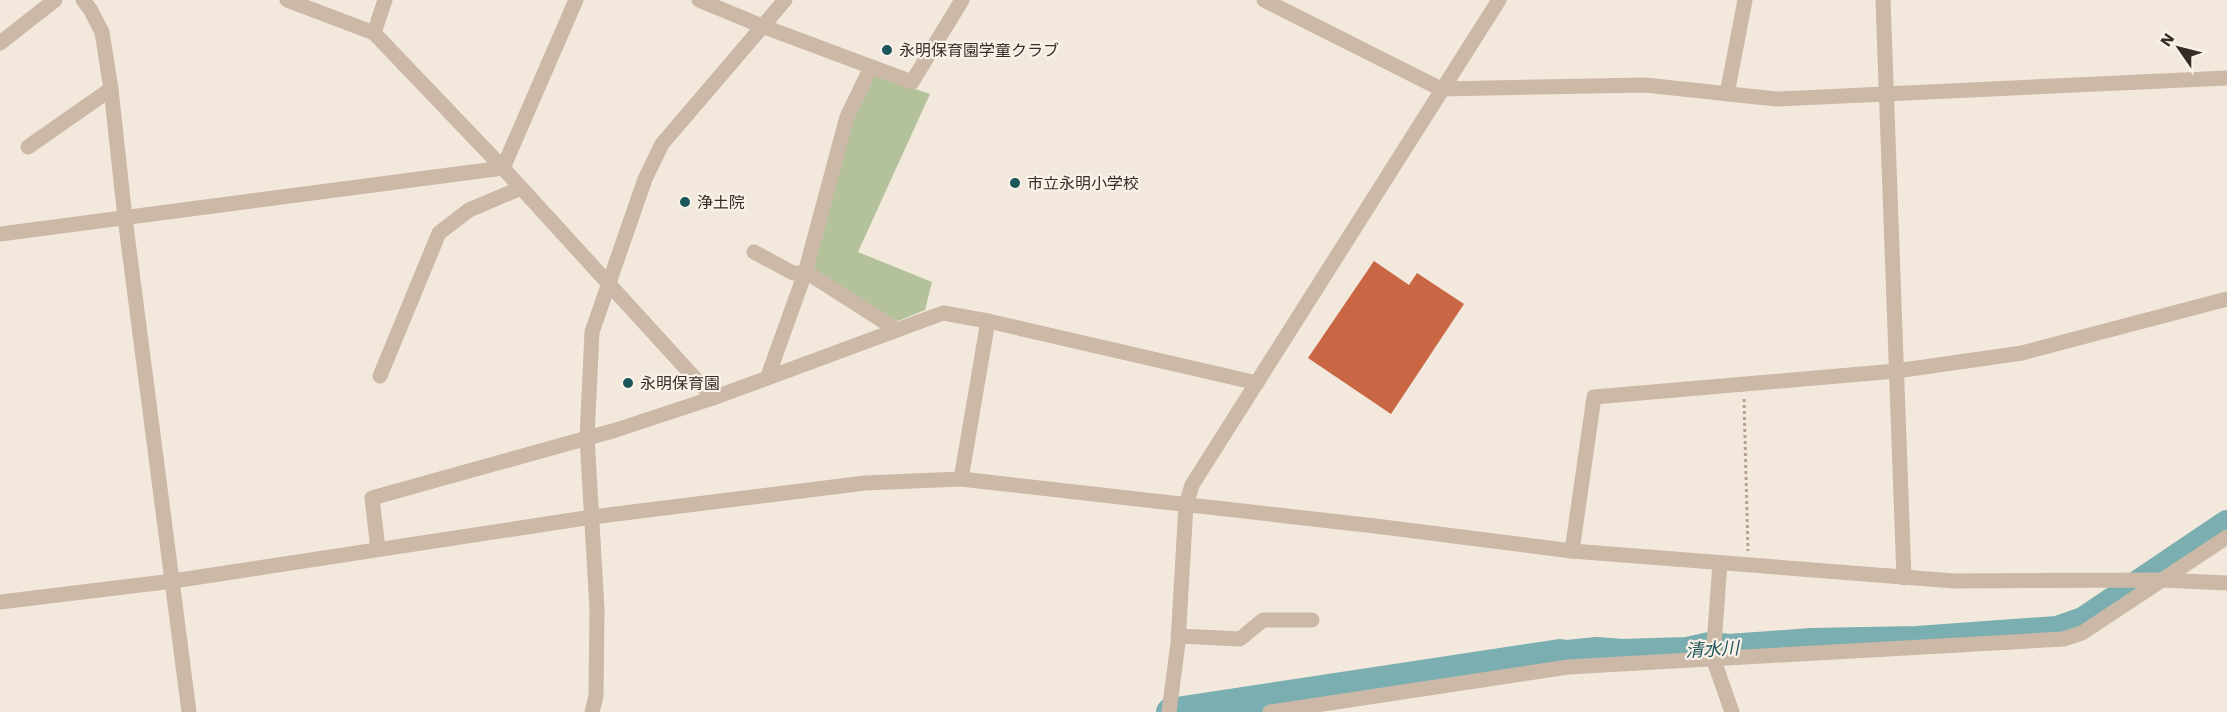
<svg xmlns="http://www.w3.org/2000/svg" width="2227" height="712" viewBox="0 0 2227 712" font-family="'Work Sans','Noto Sans JP',sans-serif">
	<rect width="100%" height="100%" fill="#f3e8dc"/>
	<path fill="#b4c29b" d="M872,74L930,94L858,252L932,282L925,310L898,321L888,318L816,272L813,266L850,122Z"/>
	<g fill="none" stroke-linecap="round" stroke-linejoin="round">
		<path stroke="#7aaeb1" stroke-width="28" d="M1170,712L1560,653L1567,654L1597,651L1622,653L1687,651L1710,646L1729,648L1811,642L1917,640L2057,630L2083,621L2227,524"/>
	</g>
	<path fill="#c96643" d="M1374,261L1409,285L1417,273L1464,304L1391,414L1308,358Z"/>
	<g fill="none" stroke-linecap="round" stroke-linejoin="round">
		<path stroke="#b7a291" stroke-width="3" stroke-dasharray="3 3" stroke-linecap="butt" d="M1744,399L1748,551"/>
		<g stroke="#cbb8a7" stroke-width="15">
			<path d="M83,0L90,9L102,32L111,89L125,218L189,712"/>
			<path d="M287,0L374,33L503,168L713,398"/>
			<path d="M699,0L762,26L912,82L962,0"/>
			<path d="M1264,0L1441,89L1645,85L1776,99L2227,78"/>
			<path d="M1883,0L1904,578"/>
			<path d="M374,33L385,0"/>
			<path d="M0,43L55,0"/>
			<path d="M1727,94L1745,0"/>
			<path d="M28,147L111,89"/>
			<path d="M0,234L503,168L576,0"/>
			<path d="M754,252L793,273H805L814,277L897,330"/>
			<path d="M380,376L439,233L469,210L521,188"/>
			<path d="M768,376L805,273L847,117L871,67"/>
			<path d="M961,479L988,321"/>
			<path d="M378,549L372,498L616,430L713,398L943,313L988,321L1257,383"/>
			<path d="M1572,551L1594,397L1896,371L2022,353L2227,299"/>
			<path d="M1720,563L1713,658L1732,712"/>
			<path d="M0,602L173,581L592,517L865,483L961,479L1375,526L1572,551L1954,581L2161,580L2227,583"/>
			<path d="M1178,636L1240,639L1263,620H1312"/>
			<path d="M592,712L596,696L597,609L587,437L592,332L645,179L662,144L785,0"/>
			<path d="M1169,712L1178,643L1186,505L1192,485L1499,0"/>
			<path d="M1270,712L1568,667L2063,639L2082,633L2227,537"/>
		</g>
	</g>
	<g fill="#1c555a" stroke="#faf2e8" stroke-width="2">
		<circle cx="887" cy="50" r="6"/>
		<circle cx="1015" cy="183" r="6"/>
		<circle cx="685" cy="202" r="6"/>
		<circle cx="628" cy="383" r="6"/>
	</g>
	<g text-anchor="middle" dominant-baseline="central" stroke-width="4.5" stroke-linejoin="round" paint-order="stroke">
		<g font-size="16" fill="#372d28" stroke="#faf2e8" text-anchor="start">
			<text x="899" y="50">永明保育園学童クラブ</text>
			<text x="1027" y="183">市立永明小学校</text>
			<text x="697" y="202">浄土院</text>
			<text x="640" y="383">永明保育園</text>
		</g>
		<g font-size="18" font-style="italic" fill="#1c555a" stroke="#faf2e8">
			<text transform="translate(1712 649) rotate(-3)">清水川</text>
		</g>
	</g>
	<g transform="translate(2179 48) rotate(305)" stroke="#faf2e8" stroke-width="4.5" paint-order="stroke">
	<path d="M0-4.5L10 22L0 15L-10 22Z" fill="#372d28"/>
	<text y="-9" font-size="16" font-weight="bold" text-anchor="middle" fill="#372d28">N</text>
	</g>
</svg>
